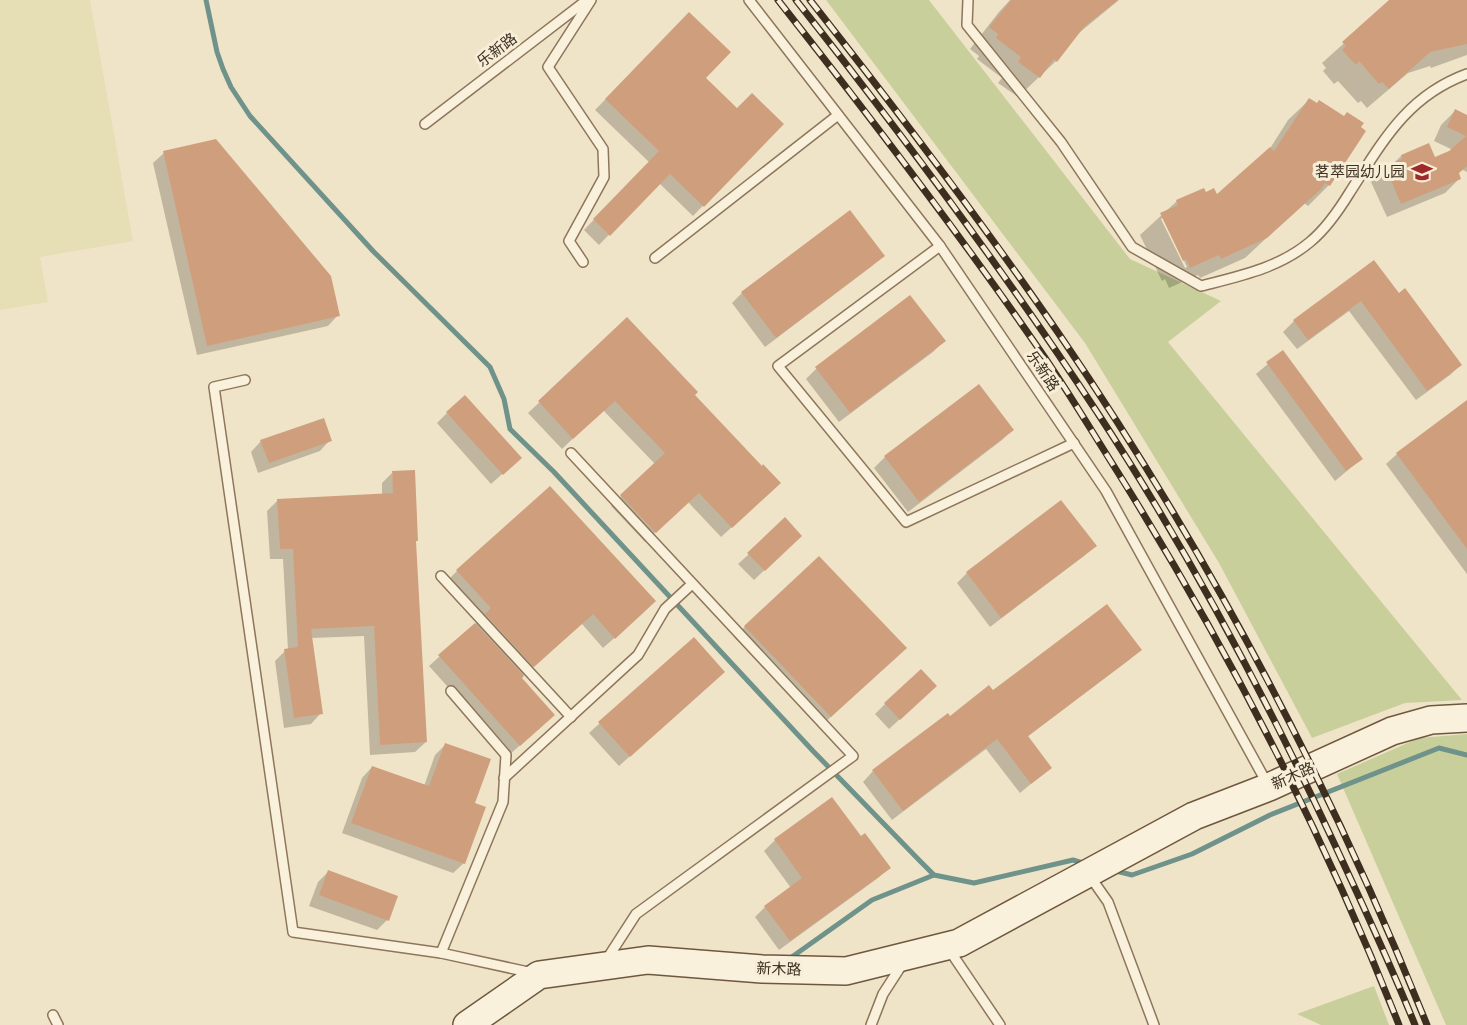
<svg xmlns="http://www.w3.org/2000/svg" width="1467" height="1025" viewBox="0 0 1467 1025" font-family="Bitter,'Noto Sans SC',serif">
	<rect width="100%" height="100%" fill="#f0e4c8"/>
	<path fill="#e6deb5" d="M0,0H90L133,241L40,257L48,302L0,310Z"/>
	<g fill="#c9cf9b">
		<path d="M826,0H929L1130,259L1221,301L1168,342L1462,700L1405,703L1312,738L1219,563L1085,343Z"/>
		<path d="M1467,734V1025H1446L1337,774L1419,738Z"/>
		<path d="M1374,986L1389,1025H1321L1297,1014Z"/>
	</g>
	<g fill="#0003" fill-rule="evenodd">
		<path d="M1010,0H1119L1074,37L1056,61L1018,97L998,83L1002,78L977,59L979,56L970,49L999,12Z"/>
		<path d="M1392,0H1467V55L1431,68L1430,66L1408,73L1367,108L1361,101L1358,103L1338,81L1334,84L1323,71L1326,68L1322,63Z"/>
		<path d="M689,14L704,78L737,110L782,124L693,216L659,183L599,245L584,230L649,162L595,110Z"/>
		<path d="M1309,100L1329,185L1308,206L1304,203L1245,258L1200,278L1198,275L1169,288L1165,279L1162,281L1140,235L1177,201L1205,194L1216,196L1269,150L1288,120ZM1164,217L1187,267L1185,268L1161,219Z"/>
		<path d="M1455,111L1467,117V172L1461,169L1457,173L1459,179L1445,193L1387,217L1371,182L1385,168L1393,164L1401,156L1435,159L1453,150L1434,141L1441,125Z"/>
		<path d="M164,153L338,315L328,326L197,355L153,163Z"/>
		<path d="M883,256L872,266L765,347L732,303L742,293Z"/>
		<path d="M1374,262L1398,295L1460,365L1450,375L1416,400L1349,311L1297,349L1283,332L1294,321Z"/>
		<path d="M910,297L944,341L933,352L839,422L806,379L816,369Z"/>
		<path d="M627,320L693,395L762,468L769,493L721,537L688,502L645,542L611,506L655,464L603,410L562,449L528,413Z"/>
		<path d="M1282,352L1361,459L1335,481L1256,374Z"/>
		<path d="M979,386L1012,430L1002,440L908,512L874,468L885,457Z"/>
		<path d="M1467,402V574L1386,464L1397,454Z"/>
		<path d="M447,413L509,468L491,484L437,423Z"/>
		<path d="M330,440L320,451L258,473L251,452L261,441Z"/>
		<path d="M392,473L426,742L415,752L370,755L364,636L311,638L321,713L311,724L284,728L275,661L285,651L288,650L283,559H270L267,511L278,500L382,495V483Z"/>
		<path d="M1095,545L1084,556L990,627L957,583L967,573Z"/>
		<path d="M790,546L754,580L738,564L749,554Z"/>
		<path d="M819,558L894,658L820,727L734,637Z"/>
		<path d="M457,571L644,612L603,648L582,624L520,678L543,725L509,755L429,666L481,619L447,581Z"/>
		<path d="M1140,650L1129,660L1027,737L1050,768L1020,793L986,749L892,820L863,782L873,771L947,715L949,718L992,692Z"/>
		<path d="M713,682L619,766L589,733L600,723Z"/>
		<path d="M925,696L889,729L875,714L885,704Z"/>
		<path d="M446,744L473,804L464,863L453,873L342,833L362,778L372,767L424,786L435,755Z"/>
		<path d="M832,799L861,838L889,868L878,878L779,950L755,917L765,907L791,888L764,851L775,840Z"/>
		<path d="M328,872L387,920L377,930L309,906L318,882Z"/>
	</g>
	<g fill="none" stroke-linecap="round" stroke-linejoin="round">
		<g stroke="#6f938a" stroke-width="5">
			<path d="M206,0L217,52L223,69L231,87L250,116L373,251L490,367L504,399L510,429L554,472L813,751L920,861L934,875L974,883L1073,860L1086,864"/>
			<path d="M1112,870L1132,875L1192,854L1270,815L1439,748L1467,755"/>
			<path d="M789,959L872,900L934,875"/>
		</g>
	</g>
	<g fill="#cf9f7d">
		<path d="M1011,0H1118L1084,27L1057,62L1054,59L1040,78L1018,62L1021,57L996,38L998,34L989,27Z"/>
		<path d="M1389,0H1467V44L1430,52L1389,89L1382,82L1379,84L1359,61L1356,65L1342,50L1346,46L1342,42Z"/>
		<path d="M689,12L731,52L706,78L737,108L752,93L784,124L704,207L670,174L610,236L593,219L659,151L605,99Z"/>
		<path d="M1309,98L1317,103L1319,100L1344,116L1347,112L1364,123L1361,127L1366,131L1330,186L1325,183L1321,189L1267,238L1221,259L1219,255L1190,268L1186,259L1183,261L1160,213L1178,205L1176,200L1204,188L1206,192L1214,188L1217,194L1270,147L1274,151Z"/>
		<path d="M1455,109L1467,115V166L1459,173L1461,179L1401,204L1385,166L1402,159L1401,155L1429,143L1435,157L1449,151L1466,136L1447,127Z"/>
		<path d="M216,139L331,276L340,316L207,346L163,151Z"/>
		<path d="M850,210L885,256L776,338L741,292Z"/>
		<path d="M1374,260L1399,293L1405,288L1462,365L1427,391L1361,301L1308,340L1293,320Z"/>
		<path d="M910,295L946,341L850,413L815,367Z"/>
		<path d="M627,317L698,392L695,395L762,466L763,464L781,483L732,528L699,493L656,533L620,495L665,453L615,401L573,439L538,401Z"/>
		<path d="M1283,350L1363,459L1346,471L1266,362Z"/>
		<path d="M979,384L1014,430L919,502L884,456Z"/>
		<path d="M465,395L522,458L503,475L446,412Z"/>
		<path d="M1467,400V549L1396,453Z"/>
		<path d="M324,418L332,441L269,463L260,440Z"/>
		<path d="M415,470L418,541H416L427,742L380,745L374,626L311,629L323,714L294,718L284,649L298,647L293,549H280L277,499L393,493L392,471Z"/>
		<path d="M550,486L656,601L615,639L593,614L534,667L485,614L491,608L456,570Z"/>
		<path d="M1061,500L1097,546L1001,618L966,572Z"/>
		<path d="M785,517L802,536L765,571L747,553Z"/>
		<path d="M819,556L907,648L831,717L744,626Z"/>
		<path d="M1107,604L1142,650L1028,736L1052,768L1031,784L997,739L903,811L872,770L948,713L950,716L989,685L993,690Z"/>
		<path d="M475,623L524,676L522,678L555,715L520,746L438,655Z"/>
		<path d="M694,637L725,672L630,757L598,722Z"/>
		<path d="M921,669L937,686L900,720L884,703Z"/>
		<path d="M445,743L491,759L475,803L486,807L465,864L351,823L372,766L429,786Z"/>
		<path d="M832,797L861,836L865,833L891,868L790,941L764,906L802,878L774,839Z"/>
		<path d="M328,870L398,896L389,921L319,895Z"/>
	</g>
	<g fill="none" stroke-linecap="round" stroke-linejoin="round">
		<defs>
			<g id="lane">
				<path d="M749,0L940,246L1106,491L1268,785"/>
				<path d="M968,0L967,25L1061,142L1132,247L1201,286C1240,276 1279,268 1310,242C1327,228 1339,210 1350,192C1383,141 1407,96 1467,74"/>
				<path d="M425,124L587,0"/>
				<path d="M940,246L778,366L906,522L1074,443"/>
				<path d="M655,258L838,115"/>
				<path d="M583,262L569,241L604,177L603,149L548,67L591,0"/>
				<path d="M245,380L214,387L293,932L441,953L533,973"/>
				<path d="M571,453L853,756L636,914L607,959"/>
				<path d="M441,576L571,717"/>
				<path d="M504,778L638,655L665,609L692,584"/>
				<path d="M1089,875L1108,902L1154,1025"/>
				<path d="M948,948L1000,1025"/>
				<path d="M441,953L503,802L506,755L451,691"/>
				<path d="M53,1015L58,1025"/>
				<path d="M871,1025L883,994L903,963"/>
			</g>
			<path id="secondary" d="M467,1025L539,975L648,960L762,969L846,971L959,943L1194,816L1269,787L1392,731L1431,720L1467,718"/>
		</defs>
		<use href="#lane" stroke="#8d765c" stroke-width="12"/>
		<use href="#secondary" stroke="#6f573f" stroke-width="30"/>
		<use href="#lane" stroke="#faf1dc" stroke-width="9"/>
		<use href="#secondary" stroke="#faf1dc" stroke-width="27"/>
		<defs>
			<g id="rail">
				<path d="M778,0C868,114 956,229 1039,349C1066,388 1091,430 1117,471C1227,647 1323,832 1399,1025"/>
				<path d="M796,0C901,133 1002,268 1095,409C1186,547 1264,693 1334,843C1362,903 1390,963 1415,1025"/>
				<path d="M810,0C896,109 980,219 1059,334C1206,549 1330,783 1427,1025"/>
			</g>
		</defs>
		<use href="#rail" stroke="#3d2e20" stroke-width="7"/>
		<use href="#rail" stroke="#f7eed8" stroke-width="4.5" stroke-dasharray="14" stroke-linecap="butt"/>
	</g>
	<defs>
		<symbol id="school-bare" viewBox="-9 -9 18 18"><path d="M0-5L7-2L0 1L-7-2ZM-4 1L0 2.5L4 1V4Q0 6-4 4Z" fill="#9e2a2b" stroke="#f7eed8" stroke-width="2.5" paint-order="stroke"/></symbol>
	</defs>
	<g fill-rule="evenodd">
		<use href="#school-bare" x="1407" y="157" width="30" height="30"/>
	</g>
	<g text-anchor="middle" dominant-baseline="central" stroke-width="6" stroke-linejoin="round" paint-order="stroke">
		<g font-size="15" fill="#3d2e20" stroke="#f7eed8">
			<text transform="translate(497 50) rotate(-37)">乐新路</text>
			<text transform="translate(1043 371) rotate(56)">乐新路</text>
			<text transform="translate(1293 776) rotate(-24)">新木路</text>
			<text transform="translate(779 969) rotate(2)">新木路</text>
		</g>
		<g font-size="15" fill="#3d2e20" stroke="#f7eed8" text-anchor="end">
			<text x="1405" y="172">茗萃园幼儿园</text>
		</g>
	</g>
</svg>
